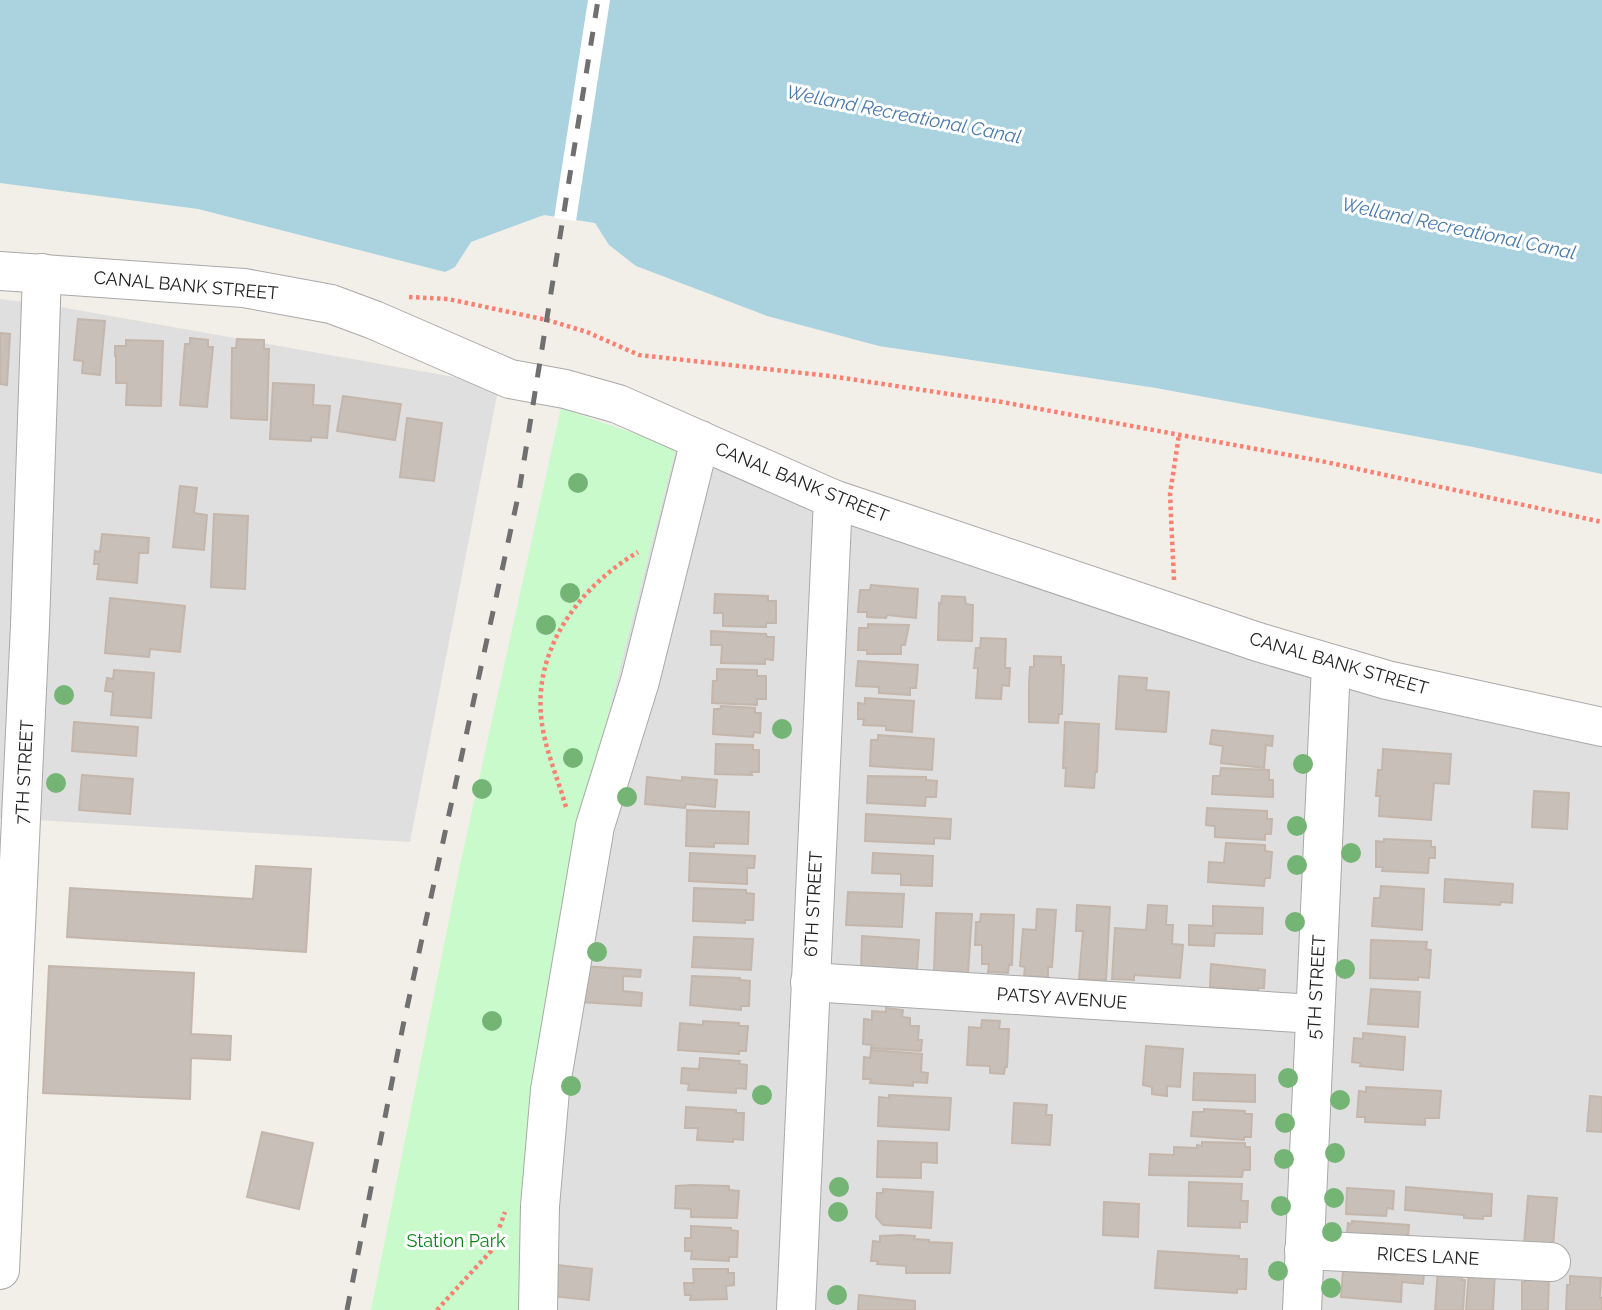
<svg xmlns="http://www.w3.org/2000/svg" width="1602" height="1310" viewBox="0 0 1602 1310" font-family="Raleway,sans-serif">
	<rect width="100%" height="100%" fill="#f2efe9"/>
	<g fill="#e0dfdf">
		<path d="M0,299L49,305L499,385L410,842L0,818Z"/>
		<path d="M676,448L1602,743V1310H523L589,789Z"/>
	</g>
	<path fill="#c8facc" d="M561,408L676,448L589,789L523,1310H371L460,865Z"/>
	<path fill="#aad3df" d="M0,0H1602V474L1473,447L1156,388L879,346L767,316L636,266L609,245L595,223L544,215L471,242L455,267L445,272L198,209L0,183Z"/>
	<path fill="#fff" d="M588,0H610L576,221L554,218Z"/>
	<g fill="#c7bfb8" stroke="#c4b6ab" stroke-width="2">
		<path d="M78,319L105,321L100,375L82,373L83,361L74,360Z"/>
		<path d="M0,333L10,334L7,385L0,384Z"/>
		<path d="M190,338L208,340V347H213L207,407L180,405L185,344H190Z"/>
		<path d="M237,339L264,340V349H269L267,420L231,418L232,348H236Z"/>
		<path d="M126,340L163,341L161,406L126,405L127,383H116V356H115V346H126Z"/>
		<path d="M273,383L314,385L313,405L330,406L327,438L311,437V441L270,439Z"/>
		<path d="M343,396L401,404L395,440L337,431Z"/>
		<path d="M407,418L442,423L434,481L400,477Z"/>
		<path d="M180,486L197,488L194,513L207,515L204,550L173,547Z"/>
		<path d="M214,514L248,516L245,589L211,587Z"/>
		<path d="M102,534L149,538L148,553H139L137,583L97,579L99,564H94L95,551L100,552Z"/>
		<path d="M871,585L918,589L916,618L887,615L886,618L867,617V612H858L860,590H870Z"/>
		<path d="M715,594L768,596V601H776V623H766V627L723,626V613H714Z"/>
		<path d="M942,596L965,597L966,604L973,605L972,641L938,640L939,603L941,604Z"/>
		<path d="M110,598L185,606L180,652L150,649L149,657L105,653Z"/>
		<path d="M868,624L909,625L905,645H901V654H867V650H858L859,628H868Z"/>
		<path d="M711,631L766,634L767,637H774L773,660L765,659V664L721,663L722,645H711Z"/>
		<path d="M981,638L1006,639L1005,668H1010L1009,686L1002,685L1001,699L976,698L978,668H974L976,648H980Z"/>
		<path d="M1034,656L1061,657V665H1064L1062,714H1059L1058,723L1029,722V683L1030,667H1034Z"/>
		<path d="M858,661L918,665L916,688H910V695L879,693V687L856,686Z"/>
		<path d="M717,669L757,670V676H766V699H757V705L712,703L713,681H717Z"/>
		<path d="M114,670L154,673L151,718L111,715L113,692L105,691L107,678L113,679Z"/>
		<path d="M1119,676L1147,678L1146,690L1169,692L1166,732L1116,729Z"/>
		<path d="M865,698L914,701L912,732L886,730V726L863,725L864,719H858V703L865,704Z"/>
		<path d="M721,706L755,708V713H761L760,733L754,732L753,737L713,734L714,709H720Z"/>
		<path d="M74,722L138,727L136,756L72,751Z"/>
		<path d="M1065,722L1099,724L1097,772H1095L1094,788L1065,786L1066,768H1063Z"/>
		<path d="M1212,730L1273,736L1272,746L1266,745L1264,768L1221,763L1223,746L1210,744Z"/>
		<path d="M878,735L934,739L932,770L870,766L871,740H878Z"/>
		<path d="M716,744L753,745V750H759V772H751L752,775L715,774Z"/>
		<path d="M1383,749L1451,754L1449,784L1434,783L1431,820L1379,816L1380,796H1376L1378,770H1382Z"/>
		<path d="M1221,768L1269,770V780H1273V797L1212,794L1213,776H1220Z"/>
		<path d="M82,775L133,779L130,814L79,810Z"/>
		<path d="M868,776L926,777V780L937,781L936,797H926L925,806L867,803Z"/>
		<path d="M647,777L682,781V777L717,780L715,807L686,804L685,808L645,804Z"/>
		<path d="M1534,791L1569,793L1567,829L1532,827Z"/>
		<path d="M1207,808L1267,811V819H1272L1271,834H1265V840L1215,837V826L1206,825Z"/>
		<path d="M687,810L749,812L748,844L714,843V847L686,846Z"/>
		<path d="M866,814L951,819L950,839L934,838V844L865,841Z"/>
		<path d="M1384,839L1431,841V847H1435V858H1429L1428,873L1382,871L1383,867H1376V841L1384,842Z"/>
		<path d="M1226,843L1265,845V851L1272,852L1270,878H1265L1264,886L1208,882L1209,862L1224,863Z"/>
		<path d="M690,853L755,856L754,868H747V884L689,881Z"/>
		<path d="M873,853L933,856L932,886L901,885V874L872,873Z"/>
		<path d="M256,866L311,869L306,952L67,937L70,888L253,899Z"/>
		<path d="M1445,879L1513,884L1512,903L1501,902L1500,905L1444,902Z"/>
		<path d="M1381,886L1424,889L1422,930L1372,926L1374,898H1380Z"/>
		<path d="M694,888L746,890V893L754,894L753,920H745V923L693,921Z"/>
		<path d="M848,892L904,894L902,927L846,925Z"/>
		<path d="M1077,905L1110,907L1106,980L1079,979L1083,931H1076Z"/>
		<path d="M1148,905L1167,906L1166,925H1173L1172,944L1183,945L1180,978L1134,975V980L1112,979L1115,928L1146,930Z"/>
		<path d="M1213,906L1263,908L1262,934L1215,933L1214,946L1189,945V925L1213,926Z"/>
		<path d="M1037,909L1056,910L1052,967H1048V977L1024,976L1025,967L1020,966L1023,929L1036,930Z"/>
		<path d="M936,913L972,914L968,973L934,972Z"/>
		<path d="M981,914L1014,915L1012,965H1009L1008,973L988,972L989,964H982V945H975L976,922H980Z"/>
		<path d="M862,936L919,940L917,971L861,968Z"/>
		<path d="M694,937L753,939L751,970L692,967Z"/>
		<path d="M1371,940L1427,942L1426,949L1431,950L1429,978L1418,977V980L1370,978Z"/>
		<path d="M1211,964L1265,970L1264,988H1258V991L1210,987Z"/>
		<path d="M49,966L194,973L191,1034L231,1036L230,1060L191,1058L190,1099L43,1093Z"/>
		<path d="M582,966L641,970L640,977L623,976V991L642,993L641,1006L580,1002Z"/>
		<path d="M692,976L740,978V980L750,981L749,1006H741V1010L690,1005Z"/>
		<path d="M1371,989L1420,992L1418,1027L1368,1024Z"/>
		<path d="M886,1008L903,1010L902,1017L910,1018V1026H919L918,1040H922L921,1051L871,1048L872,1045L863,1044L864,1019L872,1020V1011L886,1012Z"/>
		<path d="M982,1020L1000,1021L999,1029H1009L1007,1067H1005L1004,1074L990,1073V1066L967,1065L969,1027L981,1028Z"/>
		<path d="M703,1021L739,1023V1026H748L746,1051H739V1054L678,1050L680,1023L703,1025Z"/>
		<path d="M1363,1033L1405,1037L1403,1070L1360,1066L1361,1063L1352,1062L1354,1038L1363,1039Z"/>
		<path d="M1146,1046L1183,1049L1180,1087L1167,1086V1096L1152,1094V1087L1143,1085Z"/>
		<path d="M871,1050L922,1054L921,1072L928,1073L927,1083L913,1082V1086L870,1083L871,1079H863L864,1057L870,1058Z"/>
		<path d="M700,1058L740,1061L739,1064L747,1065L746,1089L736,1088V1093L688,1090L689,1084L681,1083L682,1068L699,1069Z"/>
		<path d="M1194,1073L1255,1075V1102L1193,1100Z"/>
		<path d="M1366,1087L1441,1091L1439,1118H1425V1125L1365,1122V1117H1357L1359,1091L1366,1092Z"/>
		<path d="M889,1095L951,1098L949,1130L878,1126L879,1097L889,1098Z"/>
		<path d="M1590,1096L1602,1097V1132L1587,1131Z"/>
		<path d="M1014,1103L1047,1105L1046,1115H1052L1050,1145L1012,1143Z"/>
		<path d="M686,1107L736,1110V1113H744L743,1140L733,1139V1142L697,1140L698,1128H685Z"/>
		<path d="M1204,1109L1245,1111V1114H1252L1251,1137H1244V1140L1191,1136L1193,1112H1204Z"/>
		<path d="M262,1132L313,1143L299,1209L247,1197Z"/>
		<path d="M878,1141L937,1143V1163L921,1162V1178L877,1177Z"/>
		<path d="M1202,1142L1245,1143V1147H1250V1170H1243L1242,1177L1149,1175L1150,1154L1174,1155V1147L1197,1148V1145L1202,1146Z"/>
		<path d="M1189,1182L1242,1184L1241,1201H1248L1247,1222H1240V1228L1188,1226Z"/>
		<path d="M692,1185L729,1186V1190L739,1191L737,1218L691,1217V1209L675,1208L676,1186Z"/>
		<path d="M1406,1187L1492,1194L1491,1216H1483V1219L1464,1218V1215L1405,1210Z"/>
		<path d="M1347,1188L1394,1191L1393,1209L1387,1208L1386,1216L1346,1214Z"/>
		<path d="M883,1189L933,1192L931,1228L883,1225L876,1217L877,1193H883Z"/>
		<path d="M1528,1196L1557,1198L1552,1259L1523,1256Z"/>
		<path d="M1104,1202L1139,1204L1138,1237L1103,1235Z"/>
		<path d="M1352,1221L1409,1225L1407,1250L1346,1244L1348,1223L1352,1224Z"/>
		<path d="M691,1226L731,1228V1230L738,1231L737,1257H729V1261L691,1259L692,1251H685V1238H691Z"/>
		<path d="M900,1235L915,1236L914,1239L929,1240V1242L952,1243L950,1273H906V1266L877,1264L878,1261H871L873,1241L880,1242V1236Z"/>
		<path d="M1158,1251L1239,1256V1259H1247L1246,1289H1237V1293L1155,1288Z"/>
		<path d="M1398,1263L1425,1265L1423,1284L1402,1282L1401,1302L1341,1297L1343,1271L1397,1275Z"/>
		<path d="M557,1265L592,1269L589,1300L553,1296Z"/>
		<path d="M693,1269H728V1273H734V1285L726,1286L727,1299L690,1300L691,1295H685L684,1283H694Z"/>
		<path d="M1438,1269L1462,1271V1280H1465L1463,1310H1435Z"/>
		<path d="M1469,1271L1495,1273L1493,1310H1466Z"/>
		<path d="M1526,1274L1549,1275L1548,1310H1522V1282H1525Z"/>
		<path d="M1570,1276L1601,1278L1600,1298H1602V1310H1566L1567,1285H1570Z"/>
		<path d="M859,1295L915,1301V1310H858Z"/>
	</g>
	<g fill="none" stroke-linecap="round" stroke-linejoin="round">
		<defs>
			<g id="minor">
				<path d="M0,271L244,288L331,304L374,320L510,379L565,389L618,404L833,499L1258,642L1387,680L1602,727"/>
				<path d="M810,982L1314,1014"/>
				<path d="M1304,1250L1551,1262"/>
				<path d="M0,1270L30,625L42,273"/>
				<path d="M538,1310L540,1206L550,1090L595,826L640,681L700,440"/>
				<path d="M796,1310L833,499"/>
				<path d="M1302,1310L1331,665"/>
			</g>
		</defs>
		<use href="#minor" stroke="#a9a9a9" stroke-width="40"/>
		<g stroke="#fa8072" stroke-width="4.5" stroke-dasharray="3.5 3.5" stroke-linecap="butt">
			<path d="M409,297L448,299L547,320L587,332L639,355L830,376L1002,402L1321,461L1602,522"/>
			<path d="M1174,580L1170,494L1179,435"/>
			<path d="M566,807C558,779 546,752 542,724C531,651 579,587 638,552"/>
			<path d="M437,1310L491,1251L505,1212"/>
		</g>
		<use href="#minor" stroke="#fff" stroke-width="38"/>
		<path stroke="#707070" stroke-width="5" stroke-dasharray="14 14" stroke-linecap="butt" d="M347,1310L403,1026L519,492L598,0"/>
	</g>
	<g fill="#74b475">
		<circle cx="578" cy="483" r="10"/>
		<circle cx="570" cy="593" r="10"/>
		<circle cx="546" cy="625" r="10"/>
		<circle cx="64" cy="695" r="10"/>
		<circle cx="782" cy="729" r="10"/>
		<circle cx="573" cy="758" r="10"/>
		<circle cx="1303" cy="764" r="10"/>
		<circle cx="56" cy="783" r="10"/>
		<circle cx="482" cy="789" r="10"/>
		<circle cx="627" cy="797" r="10"/>
		<circle cx="1297" cy="826" r="10"/>
		<circle cx="1351" cy="853" r="10"/>
		<circle cx="1297" cy="865" r="10"/>
		<circle cx="1295" cy="922" r="10"/>
		<circle cx="597" cy="952" r="10"/>
		<circle cx="1345" cy="969" r="10"/>
		<circle cx="492" cy="1021" r="10"/>
		<circle cx="1288" cy="1078" r="10"/>
		<circle cx="571" cy="1086" r="10"/>
		<circle cx="762" cy="1095" r="10"/>
		<circle cx="1340" cy="1100" r="10"/>
		<circle cx="1285" cy="1123" r="10"/>
		<circle cx="1335" cy="1153" r="10"/>
		<circle cx="1284" cy="1159" r="10"/>
		<circle cx="839" cy="1187" r="10"/>
		<circle cx="1334" cy="1198" r="10"/>
		<circle cx="1281" cy="1206" r="10"/>
		<circle cx="838" cy="1212" r="10"/>
		<circle cx="1332" cy="1232" r="10"/>
		<circle cx="1278" cy="1271" r="10"/>
		<circle cx="1331" cy="1288" r="10"/>
		<circle cx="837" cy="1295" r="10"/>
	</g>
	<g text-anchor="middle" dominant-baseline="central" stroke-width="6" stroke-linejoin="round" paint-order="stroke">
		<g font-size="18" fill="#222" stroke="#fff">
			<text transform="translate(186 285) rotate(5)">CANAL BANK STREET</text>
			<text transform="translate(802 482) rotate(22)">CANAL BANK STREET</text>
			<text transform="translate(1339 663) rotate(16)">CANAL BANK STREET</text>
			<text transform="translate(24 772) rotate(-87)">7TH STREET</text>
			<text transform="translate(813 904) rotate(-87)">6TH STREET</text>
			<text transform="translate(1316 987) rotate(-87)">5TH STREET</text>
			<text transform="translate(1062 998) rotate(4)">PATSY AVENUE</text>
			<text transform="translate(1428 1256) rotate(3)">RICES LANE</text>
		</g>
		<g font-size="18" fill="#0c8416" stroke="#fff">
			<text x="456" y="1240">Station Park</text>
		</g>
		<g font-size="19" font-style="italic" fill="#4a7aab" stroke="#fff">
			<text transform="translate(904 114) rotate(11)">Welland Recreational Canal</text>
			<text transform="translate(1459 228) rotate(12)">Welland Recreational Canal</text>
		</g>
	</g>
</svg>
